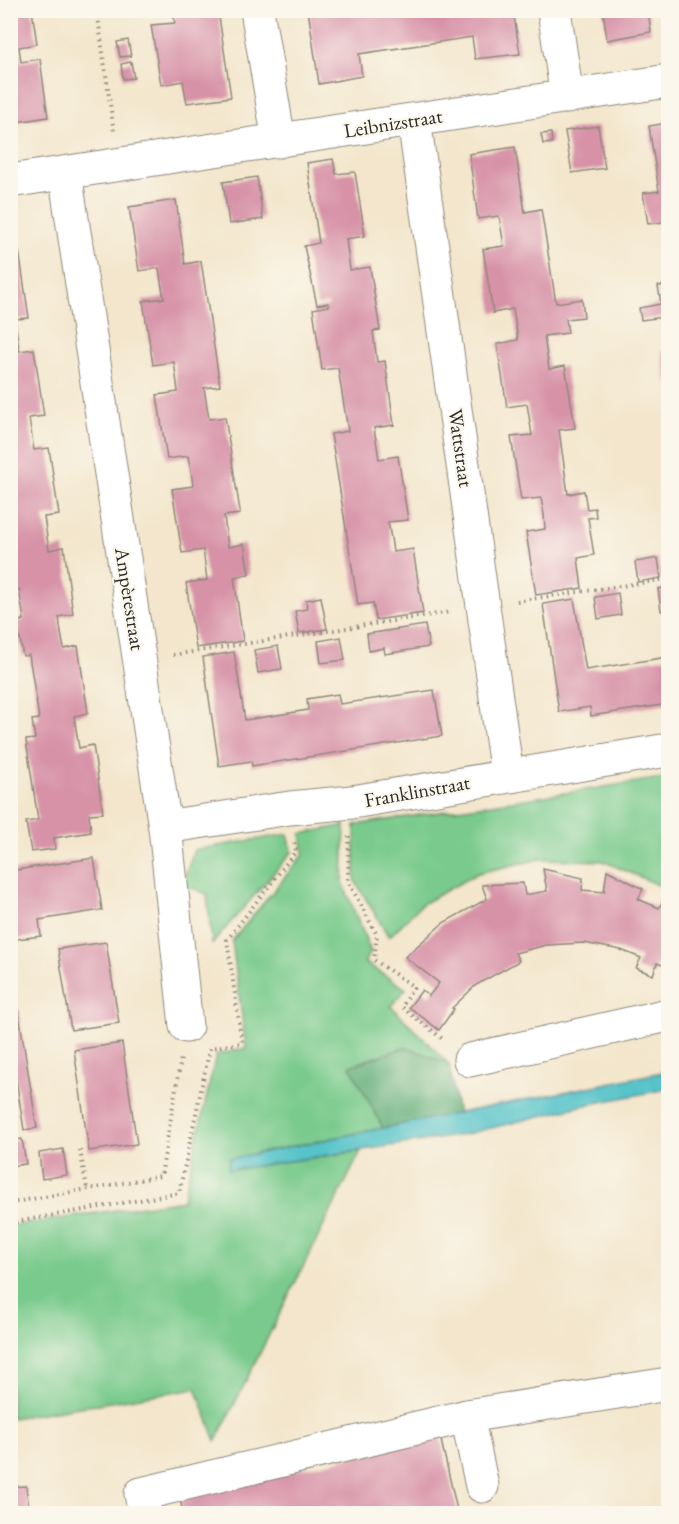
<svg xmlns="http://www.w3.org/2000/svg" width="679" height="1524" viewBox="0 0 679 1524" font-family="'EB Garamond',serif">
	<rect width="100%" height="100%" fill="#fbf7ec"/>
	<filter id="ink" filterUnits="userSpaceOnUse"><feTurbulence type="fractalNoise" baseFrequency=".0167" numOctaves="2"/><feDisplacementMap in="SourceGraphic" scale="12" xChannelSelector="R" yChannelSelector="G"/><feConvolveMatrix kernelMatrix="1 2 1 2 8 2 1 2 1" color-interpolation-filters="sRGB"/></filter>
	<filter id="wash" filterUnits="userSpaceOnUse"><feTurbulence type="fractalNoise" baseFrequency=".008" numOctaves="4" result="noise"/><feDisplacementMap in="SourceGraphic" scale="24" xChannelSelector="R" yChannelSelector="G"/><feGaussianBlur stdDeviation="1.35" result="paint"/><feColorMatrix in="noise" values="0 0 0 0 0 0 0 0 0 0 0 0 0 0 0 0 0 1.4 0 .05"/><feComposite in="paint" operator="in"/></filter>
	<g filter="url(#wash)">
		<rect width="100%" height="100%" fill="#f3e6cc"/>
		<g fill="#79ca8c" stroke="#527a5c" stroke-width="1.5">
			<path d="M668,777V889L603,861L540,859L478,873L422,904L389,937L355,881V825Z"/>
			<path d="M345,825L343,883L371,952L364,962L406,989L391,1006L449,1064L406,1047L350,1066L383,1128L229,1159V1170L361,1151L216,1441L196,1388L11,1418V1226L183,1200L216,1055L246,1048L232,941L304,854L301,834Z"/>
			<path d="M288,834L292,852L212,944L207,894L182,884L194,850Z"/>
		</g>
		<path fill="#62ae78" stroke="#466c52" stroke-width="1.5" d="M406,1047L449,1064L458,1114L383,1128L350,1066Z"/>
		<path fill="#55c3c9" stroke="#40777a" stroke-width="1.5" d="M668,1071V1089L585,1105L463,1135L228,1170L229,1159Z"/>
		<g id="blocks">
			<g fill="#d792a8">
				<path d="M10,10H32L37,44L19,47L21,62L40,59L48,117L10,123Z"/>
				<path d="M172,10H218L231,97L187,103L183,81L161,85L151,25L175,23Z"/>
				<path d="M308,10H513L520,54L475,59L472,37L359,54L362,76L319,84Z"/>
				<path d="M603,10H648L651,32L607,40Z"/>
				<path d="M128,40L131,56L120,57L117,42Z"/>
				<path d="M131,62L134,78L123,79L121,64Z"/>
				<path d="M668,123V244H667L664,222L648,224L643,193L659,191L649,126Z"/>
				<path d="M598,126L605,168L572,173L565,131Z"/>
				<path d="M551,133L552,143L543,144L541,134Z"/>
				<path d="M515,147L525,212L541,209L556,303L582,299L584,317L566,319L568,333L544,336L549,369L565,366L573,414L575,428L559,430L568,494L584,491L587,509L595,508L596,517L588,518L594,555L578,558L582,588L536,595L526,532L545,529L544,514L541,498L521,500L511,437L532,435L527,404L507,407L497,344L518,340L513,309L493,313L483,249L504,246L499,216L478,219L469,154Z"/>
				<path d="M333,159L336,174L355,172L365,236L346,239L350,270L370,267L380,330L373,331L377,362L385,361L394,425L374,428L379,459L398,456L408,520L388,522L391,538L393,552L413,549L423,613L376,620L373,603L358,605L331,434L348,431L338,368L322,370L313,309L329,306L328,303L317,305L304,246L319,243L307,163Z"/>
				<path d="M257,177L263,219L229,224L223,182Z"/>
				<path d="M176,200L185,264L201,261L220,386L204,388L209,419L225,417L240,511V514L224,516L228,547L244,544L249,574L234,577L243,641L196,648L186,583L207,580L205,564L203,550L182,553L172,489L193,486L191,470L188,456L167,459L157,395L178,392L176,376L174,362L153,365L143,301L164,298L161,282L159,268L139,271L129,207Z"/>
				<path d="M19,250L29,318L15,319L19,351L34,349L44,416L29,418L34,450L49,448L59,515L44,517L49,550L64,547L73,614L59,617L61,633L64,649L78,646L88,713L74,716L79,748L93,745L103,813L89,814L91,832L54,838L55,849L31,852L26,822L38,820L26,740L35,739L32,720L39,719L29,655L23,656L20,639L17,621L24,620L19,589L10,590V252Z"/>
				<path d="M668,285V333H667L664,317L641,320L639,308L661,304L658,286Z"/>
				<path d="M668,350V383H667L662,352Z"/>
				<path d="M658,558L661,578L638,582L635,562Z"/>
				<path d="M668,587V610L661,611L658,589Z"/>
				<path d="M618,593L621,615L598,619L595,597Z"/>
				<path d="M321,597L327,629L299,633L295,611L307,609L306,600Z"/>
				<path d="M574,599L586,670L668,657V704L591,716L590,707L559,712L543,604Z"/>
				<path d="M425,625L429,647L385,654L384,648L369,651L367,634Z"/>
				<path d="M341,637L345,660L321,663L318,641Z"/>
				<path d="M278,646L282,669L258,673L254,650Z"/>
				<path d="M234,652L245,720L308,710L307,699L338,694L340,704L434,690L442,736L252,766L251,761L219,766L203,657Z"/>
				<path d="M94,858L102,910L39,920L41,936L10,940V871Z"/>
				<path d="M543,869L583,878L582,890L604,892L607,870L643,889L638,899L659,908L664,898L668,901V935L663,949L668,951L665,966L657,963L653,975L636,968L641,958L621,950L584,943L546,945L515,953L519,961L476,985L452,1008L454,1009L439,1030L409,1007L422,990L429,996L439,983L405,957L443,923L487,899L482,885L523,883L525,895L547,891Z"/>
				<path d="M106,942L119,1023L71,1030L58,949Z"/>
				<path d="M10,958L37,1128L24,1130L10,1041Z"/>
				<path d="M122,1043L137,1144L89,1151L74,1050Z"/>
				<path d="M10,1076L16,1101L10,1102Z"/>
				<path d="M22,1139L26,1164L10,1166V1141Z"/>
				<path d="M63,1149L67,1175L42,1179L39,1153Z"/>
				<path d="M440,1436L458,1514H183L180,1498Z"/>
				<path d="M26,1486L30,1514H10V1487Z"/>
			</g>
		</g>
	</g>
	<g filter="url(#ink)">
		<use href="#blocks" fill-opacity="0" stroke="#8f887c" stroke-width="1.5"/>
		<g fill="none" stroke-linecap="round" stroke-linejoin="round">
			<defs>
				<g id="minor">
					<path d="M257,10L279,141"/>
					<path d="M554,10L567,97"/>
					<path d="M414,120L507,775"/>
					<path d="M65,173L165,827L186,1026"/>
					<path d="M10,181L668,81"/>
					<path d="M165,827L290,808L352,802L668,750"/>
					<path d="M470,1060L668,1015"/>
					<path d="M467,1416L668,1384"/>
					<path d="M145,1514L141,1494L467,1416L482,1486"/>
				</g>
			</defs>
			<use href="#minor" stroke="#8f887c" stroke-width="35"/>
			<g stroke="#8f887c" stroke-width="4" stroke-dasharray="1.5 4.5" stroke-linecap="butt">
				<path d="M97,10L114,132"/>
				<path d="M517,601L668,579"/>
				<path d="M173,655L450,612"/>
				<path d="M349,836L348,881L377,935L374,960L414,987L402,1007L444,1040"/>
				<path d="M80,1150L87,1189"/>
				<path d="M10,1203L161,1176L181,1058"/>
				<path d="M10,1223L179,1193L210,1048L242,1043L227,940L296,851L294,841"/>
			</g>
			<use href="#minor" stroke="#fff" stroke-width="33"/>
		</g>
	</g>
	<g text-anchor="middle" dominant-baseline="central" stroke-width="4.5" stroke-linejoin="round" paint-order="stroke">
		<g font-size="20" fill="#2b2b2b" stroke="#fbf7ec">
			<text transform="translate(393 123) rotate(-9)">Leibnizstraat</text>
			<text transform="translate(461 448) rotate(82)">Wattstraat</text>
			<text transform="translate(130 599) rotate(81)">Ampèrestraat</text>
			<text transform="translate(417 791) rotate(-10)">Franklinstraat</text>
		</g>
	</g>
	<rect width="679" height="1524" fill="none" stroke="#fbf7ec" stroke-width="36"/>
</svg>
